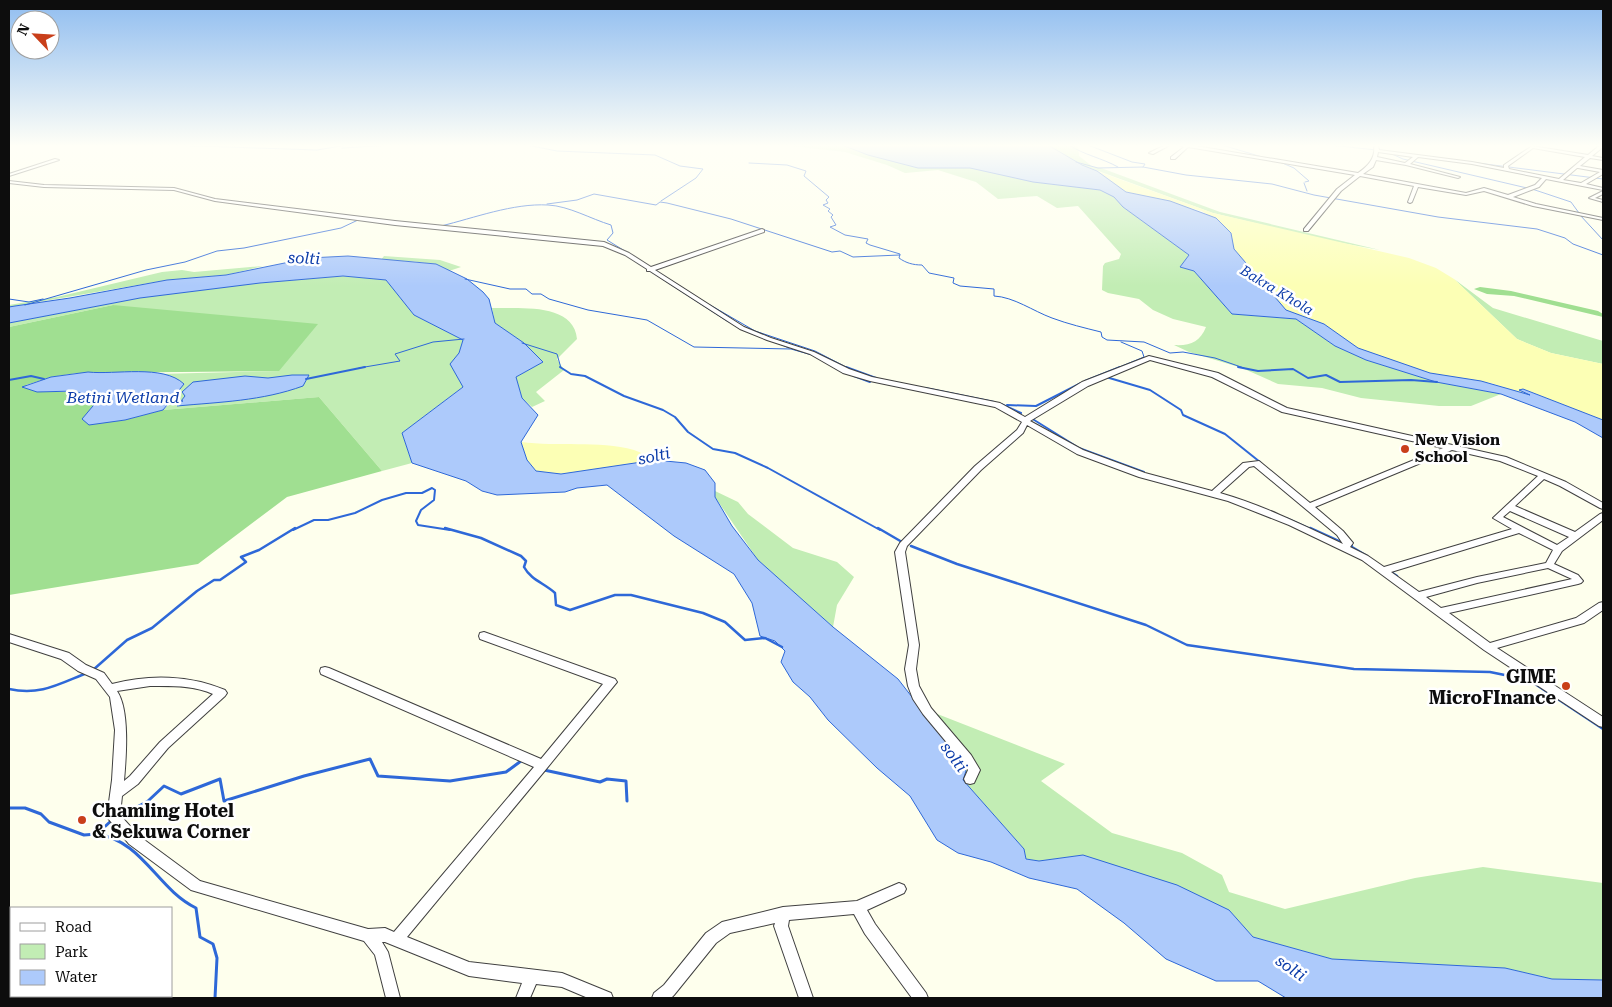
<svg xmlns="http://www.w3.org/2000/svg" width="1612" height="1007" viewBox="0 0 1612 1007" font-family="'Roboto Serif',serif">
	<rect width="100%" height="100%" fill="#feffed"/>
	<g fill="#c2edb4">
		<path d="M781,145H842L868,155L918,168H970L1033,182L1100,190L1114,197L1123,207L1189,255L1180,267L1194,271L1232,314L1296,319L1335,346L1366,360L1436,382L1501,394L1471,406H1439L1361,398L1322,388L1278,384L1242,368L1189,352L1174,345C1190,346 1200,342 1206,327L1173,319L1153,310L1139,299L1108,293L1102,290L1103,266L1105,263L1119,259L1121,254L1078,206L1057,208L1037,196L998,199L976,182L938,170L905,173L887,165L845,152Z"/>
		<path d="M1048,145H1078L1079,156L1093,167L1101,168L1220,212L1380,250L1320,239L1213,213L1082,165Z"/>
		<path d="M384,256L440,260L461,267L449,271C427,259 405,262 381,260Z"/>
		<path d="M263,266L226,275L167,280L9,307V305L57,297L162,272L182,270L194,272Z"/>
		<path d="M343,276L386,280L414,315L463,340L459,353L464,386L402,433L412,463L382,471L319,397L163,410L171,402L173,377L158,374L279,371L113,305L9,327V323L140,298L260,283Z"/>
		<path d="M1454,279L1493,308L1603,341V364L1551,353L1517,339Z"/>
		<path d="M492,308C518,309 574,302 577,339L557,359L564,370L536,392L545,401L532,407L522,398L516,377L543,362L524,343L495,323Z"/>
		<path d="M715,491L738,502L748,514L793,548L837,562L854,577L837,605L833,627L758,560L715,497Z"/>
		<path d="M922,708L1065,764L1041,781L1112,833L1182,853L1222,875L1229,892L1285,909L1415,878L1483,867L1603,883V980L1552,979L1505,968L1332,959L1253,937L1229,910L1083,855L1039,861L1026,859L1024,849L963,780Z"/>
	</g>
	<g fill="#a0df91">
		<path d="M1480,287L1511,291L1598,311L1603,314V317L1514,296L1487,294L1474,289Z"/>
		<path d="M113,305L318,324L279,371L78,373L51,377L26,385C48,400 72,384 97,399C103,403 109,414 113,421L125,420L163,410L319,397L382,471L287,497L198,564L9,595V327Z"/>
	</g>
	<g fill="#fcffb5">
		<path d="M1097,171L1213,213L1409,258L1436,268L1454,279L1517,339L1551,353L1603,364V420L1523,389L1536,398L1491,383L1440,376L1399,364L1358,348L1324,324L1286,310L1234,249L1230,233L1202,211L1126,192Z"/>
		<path d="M521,442C558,447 598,440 634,450C641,452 648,457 655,460L561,474L536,471L527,460Z"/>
	</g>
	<g fill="#adcafb" stroke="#2e68d8">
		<path d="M842,145H1048L1082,165L1097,171L1126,192L1170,201L1216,218L1231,233L1234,249L1286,310L1324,324L1358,348L1430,373L1481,381L1530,395L1519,390L1523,389L1603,420V438L1575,422L1501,394L1436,382L1366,360L1335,346L1296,319L1232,314L1194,271L1180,267L1189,255L1123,207L1114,197L1100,190L1033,182L970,168H918L868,155Z"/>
		<path d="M348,256L436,264L467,279L483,292L489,299L495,323L524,343L543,362L516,377L522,398L538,415L521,442L527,460L536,471L561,474L655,460L686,463L705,470L715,483V497L732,526L758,560L833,627L898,679L960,759L966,771L963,780L1024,849L1026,859L1039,861L1083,855L1177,885L1229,910L1253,937L1332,959L1505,968L1552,979L1603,980V998H1286L1258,981H1216L1166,959L1124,923L1077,889L1029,878L991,862L958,853L937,840L910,796L877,768L828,720L810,697L793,682L781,662L785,651L775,641L760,636L752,603L734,574L674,536L607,485L577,488L565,492L497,495L482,491L466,481L412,463L402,433L463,387L450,364L459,353L463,340L414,315L386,280L343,276L260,283L140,298L9,323V307L15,306L70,298L167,280L226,275L309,258Z"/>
		<path d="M88,372C115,375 163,364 184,384L163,410L125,420L89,425L82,419L98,400L75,391L37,392L22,387L51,377Z"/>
		<path d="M292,375H309L303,386C262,401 220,402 177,406L185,396L182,392L193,382L245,376L268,378Z"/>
	</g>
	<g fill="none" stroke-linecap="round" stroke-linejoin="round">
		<g stroke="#2e68d8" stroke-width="1">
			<path d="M169,145L317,150L347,145"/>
			<path d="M473,145H527L557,151L655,155L680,166L703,169L696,178L661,201"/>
			<path d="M1069,145C1084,155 1102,158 1118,167"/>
			<path d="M1088,145L1132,162L1145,164L1143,167"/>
			<path d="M1222,145L1262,157"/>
			<path d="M1331,145L1376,150"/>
			<path d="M191,146L217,145"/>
			<path d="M342,148L392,145"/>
			<path d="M1391,152L1603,179"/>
			<path d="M1392,154L1403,159L1527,188"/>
			<path d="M1076,162L1098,168L1143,167L1186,175L1272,184L1314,195L1438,217L1537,229L1565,238L1573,244L1603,255"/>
			<path d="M1280,162L1294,168L1309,181L1305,182"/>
			<path d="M749,163L787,165L806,171L804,176L829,197L826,200L828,203L823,205L830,209L828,211L833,215L831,217L836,225L830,227L845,235L868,239L866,243L870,245L900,254L899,258C906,263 913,265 922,265L929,273L954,278L953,283L960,286L994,289V296C1014,297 1033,311 1052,318C1068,324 1085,328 1101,332L1102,337L1107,340L1144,342L1170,353L1183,352L1215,358L1244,368"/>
			<path d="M1304,183L1307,191"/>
			<path d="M1532,189L1571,202L1579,213"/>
			<path d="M547,204L577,200L594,194L656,205L660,202L667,203L731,219L832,252L840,251L853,257L900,255"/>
			<path d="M1580,215L1603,240"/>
			<path d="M441,226C474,218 513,203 548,205C569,206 591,219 611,225L613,233L607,240L641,261"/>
			<path d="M457,231L467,232"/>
			<path d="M633,260L727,321L789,348"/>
			<path d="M465,279L510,289H526L532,294H541L549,299L588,310L647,320L694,347L791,349L812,355"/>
			<path d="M9,299L29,302L43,299"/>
			<path d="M25,305L146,270L185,262L217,251L244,248L341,228L358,220"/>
			<path d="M710,305L755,331L815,351L848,368"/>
			<path d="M522,343L557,354L561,368"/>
			<path d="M359,368L400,361L395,354L433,342L464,339"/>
			<path d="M1117,368L1144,357L1142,351L1121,342"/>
		</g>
		<g stroke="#2e68d8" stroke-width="2">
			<path d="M560,367L571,374L585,376L624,396L663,410L675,417L688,432L713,449L735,453L768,468L880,530"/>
			<path d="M846,367L876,378"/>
			<path d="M1238,367L1258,371L1293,369L1308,378L1326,375L1340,382L1411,380L1437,382"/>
			<path d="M854,376L870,382"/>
			<path d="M1106,377L1150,390L1181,410L1183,415L1225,434L1260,462"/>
			<path d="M306,379L365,367"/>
			<path d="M9,380L31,376L44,379"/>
			<path d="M1085,381L1120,367"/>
			<path d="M925,388L994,402"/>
			<path d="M171,402L182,401"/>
			<path d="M1001,404L1021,413"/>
			<path d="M1007,405L1036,406L1081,383"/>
			<path d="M1031,418L1079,448L1144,472"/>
			<path d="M1286,518L1313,530"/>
			<path d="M293,530L314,520H328L355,513L382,500L406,493H422L432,488L435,490L434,500L421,510L416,521L418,525L450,530"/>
		</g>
		<g stroke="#2e68d8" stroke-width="2.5">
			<path d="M445,528L481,538L521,556L526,561L524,567C531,580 544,583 555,593L556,605L570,610L615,595H631L703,613L725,622L745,640L765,638L782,647"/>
			<path d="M878,528L902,542"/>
			<path d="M1310,528L1343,543"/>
			<path d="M1351,544L1352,547L1367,556"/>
			<path d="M911,546L957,564L1146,625L1187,645L1354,669L1490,672L1529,680L1603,729"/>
			<path d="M1391,572L1397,576"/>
			<path d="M1513,669L1528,679"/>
			<path d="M93,670L127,640L152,628L197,591L214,580H220L246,562L241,557L259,550L295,528"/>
			<path d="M9,689C40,696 59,684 87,673"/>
		</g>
		<g stroke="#2e68d8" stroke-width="3">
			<path d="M544,770L600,782L607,779L626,781L627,801"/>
			<path d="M9,808H25L41,814L49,822L84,835L97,834L112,820"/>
			<path d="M121,816L148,801L164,786L181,794L220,779L224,801L304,776L370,759L378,776L450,781L506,772L521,761"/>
			<path d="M97,834C143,841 157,889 196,908L200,937L213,944L217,958L215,998"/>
		</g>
		<defs>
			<g id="minor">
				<path d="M1165,145H1170L1153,154L1149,153Z"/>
				<path d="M1180,145H1190L1358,173C1368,166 1376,158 1374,145H1378L1379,150L1472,162L1504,168V165L1532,146L1588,155L1600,145H1603V147L1592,156L1603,158V160L1590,158L1580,166L1603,170V174L1586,184L1603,188V190L1546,179L1539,187L1513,197L1536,204L1603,218V220L1533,206L1484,191L1466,195L1418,187L1412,202L1410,203L1408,202L1414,186L1360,176L1341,191L1308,231H1304V229L1337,189L1355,175L1188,147L1175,159H1171V157L1184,147ZM1533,148L1585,157L1559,179L1509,169L1508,166ZM1378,152L1413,157L1405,163L1377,157ZM1418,157L1472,164L1542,178L1535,185L1508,195L1484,188L1466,193L1363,174L1373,167L1376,160L1406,165L1458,178L1460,177L1410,164ZM1577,168H1578L1600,172L1581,183L1563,180Z"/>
				<path d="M55,159L59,160L9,176V174Z"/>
				<path d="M9,181L44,185L174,188L215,199L395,221L604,242L629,253L651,267L762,229L764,230V232L655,270L744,327L771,338L814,352L849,369L872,377L1000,403L1025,417L1082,382L1149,356L1218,373L1287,408L1506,457L1566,482L1603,503V509L1600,508L1560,486L1544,479L1515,506L1575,532L1600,514L1603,513V520L1562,551L1554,564L1578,575L1583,581L1581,583L1578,584L1449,613L1490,643L1576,618L1599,603L1603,602V610L1584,623L1497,648L1603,717V727L1599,726L1484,650L1362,560L1289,525L1228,501L1139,477L1077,454L1027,425L1023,433L981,470L907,546L905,552L919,645L916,669L919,686L931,708L971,755L980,770L974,783L970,784L966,783L964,779L968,770L953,750L923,714L913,699L908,686L905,669L909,645L895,552L900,543L975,466L1017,430L1022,422L995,407L870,381L843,373L810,354L767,340L740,329L650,271H647V269L625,255L603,246L395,225L215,201L174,190L44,187L9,183ZM1150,360L1212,377L1282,412L1443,448L1310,503L1259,461L1243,463L1212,491L1145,473L1083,450L1030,421L1088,386ZM1452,450L1500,461L1538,476L1493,518L1512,529L1384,567L1368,556L1350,547L1353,543L1343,531L1315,507ZM1254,466L1337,535L1343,544C1303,525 1262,505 1220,493L1249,467ZM1510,511L1569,537L1557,545L1503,517ZM1519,533L1553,550L1546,563L1477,577L1419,592L1391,572ZM1548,568L1572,579L1441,608L1426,597L1477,583Z"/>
				<path d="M1603,191V194L1595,198L1603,200V202L1589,198Z"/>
				<path d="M484,632L615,679L617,682L547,768L407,937L469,962L562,973L611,993L613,998H588L562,987L536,984L530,998H516L522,983L469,976L385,942H382L388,952L400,998H386L375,955L364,941L191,890L129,844L107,817L112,780L115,730L110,697L96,679L78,671L61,659L9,642V634L69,653L86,665L104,673L112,684C149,674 190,675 225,690L227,693L225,696L168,748L138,784L122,796L120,815L139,836L200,881L368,929L385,928L394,932L534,767L321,674L320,671L321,668L325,667L329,668L541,759L603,684L480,639L479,636L480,633ZM150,686C171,686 193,685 213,694L160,742L130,776L124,781C126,758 130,710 117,691Z"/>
				<path d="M899,883L904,885L906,889L904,893L867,910L875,924L926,993L928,998H912L865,934L854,914L789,920L788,926L813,998H799L774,926L775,923L730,933L716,943L674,995L671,998H652L654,993L664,985L706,933L722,922L783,907L857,901Z"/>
			</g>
		</defs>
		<use href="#minor" stroke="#404040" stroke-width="2"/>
		<use href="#minor" fill="#fff" fill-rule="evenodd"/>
	</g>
	<linearGradient id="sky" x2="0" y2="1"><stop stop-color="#90bdf0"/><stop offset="0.51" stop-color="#fffff7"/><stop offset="1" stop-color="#fffff7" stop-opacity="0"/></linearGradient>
	<rect width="1612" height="286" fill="url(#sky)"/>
	<g fill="#c93f1a" stroke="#fff" stroke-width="2">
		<circle cx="1405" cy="449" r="5"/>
		<circle cx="1566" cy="686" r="5"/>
		<circle cx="82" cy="820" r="5"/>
	</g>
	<g text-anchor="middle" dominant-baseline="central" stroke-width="5" stroke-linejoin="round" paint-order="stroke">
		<g font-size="14" font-style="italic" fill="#0c3ca9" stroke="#fff">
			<text transform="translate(1277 290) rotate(31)">Bakra Khola</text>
		</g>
		<g font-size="15" font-weight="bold" fill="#0d0d0d" stroke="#fff" text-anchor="start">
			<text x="1415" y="440">New Vision<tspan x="1415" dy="17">School</tspan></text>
		</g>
		<g font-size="16" font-style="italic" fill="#0c3ca9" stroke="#fff">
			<text transform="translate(304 258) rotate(2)">solti</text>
			<text x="123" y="397">Betini Wetland</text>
			<text transform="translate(654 456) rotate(-12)">solti</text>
			<text transform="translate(954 757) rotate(54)">solti</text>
			<text transform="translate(1291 968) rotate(35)">solti</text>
		</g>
		<g font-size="18" font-weight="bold" fill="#0d0d0d" stroke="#fff" text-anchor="end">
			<text x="1556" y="676">GIME<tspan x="1556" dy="21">MicroFInance</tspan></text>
			<text x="92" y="810" text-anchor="start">Chamling Hotel<tspan x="92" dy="21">&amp; Sekuwa Corner</tspan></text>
		</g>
	</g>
	<rect width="1612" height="1007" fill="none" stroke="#0d0d0d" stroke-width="20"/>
	<rect x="10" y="907" width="162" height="90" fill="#ffffff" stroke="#9e9e9e"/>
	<rect x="20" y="923" width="25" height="8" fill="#ffffff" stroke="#9e9e9e"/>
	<text x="55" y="932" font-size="15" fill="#0d0d0d">Road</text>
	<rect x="20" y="944" width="25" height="15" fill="#c2edb4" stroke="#9e9e9e"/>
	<text x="55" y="957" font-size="15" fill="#0d0d0d">Park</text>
	<rect x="20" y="970" width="25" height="15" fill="#adcafb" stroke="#9e9e9e"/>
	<text x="55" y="982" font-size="15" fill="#0d0d0d">Water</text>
	<g transform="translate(35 35) rotate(295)"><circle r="24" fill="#ffffff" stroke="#9e9e9e"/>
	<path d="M0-4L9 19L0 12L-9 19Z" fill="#c93f1a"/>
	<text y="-8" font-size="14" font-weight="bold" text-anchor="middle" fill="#0d0d0d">N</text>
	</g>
</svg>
